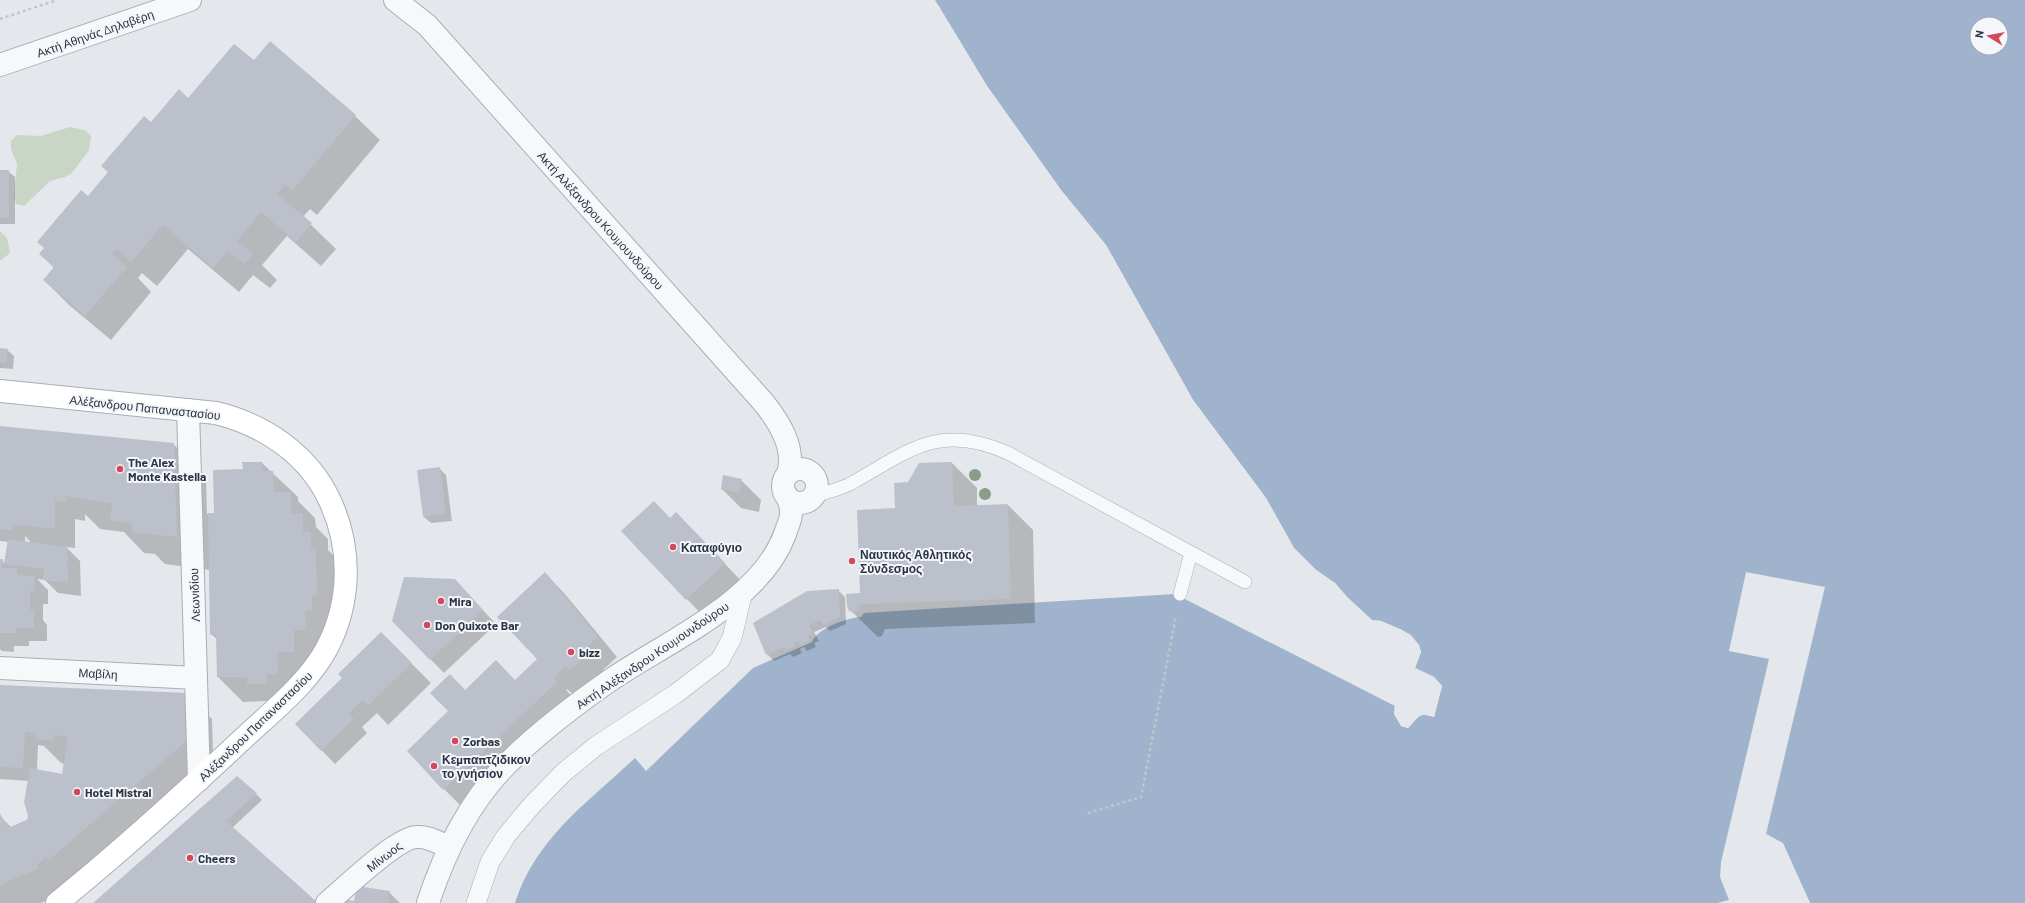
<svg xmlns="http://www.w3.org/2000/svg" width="2025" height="903" viewBox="0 0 2025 903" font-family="Barlow,sans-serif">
	<rect width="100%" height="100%" fill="#e4e7ec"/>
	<g fill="#c9d6c5">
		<path d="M70,127L85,130L91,136L89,150L72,173L65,177L50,181L24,206L16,204L14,196L17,164L11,149V141L17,135L41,136Z"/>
		<path d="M0,231L7,238L10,253L0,261Z"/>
	</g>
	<path fill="#9fb4cc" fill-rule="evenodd" d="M935,0H2025V903H1810L1783,843L1766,834L1825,587L1746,572L1729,651L1769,659L1721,862L1720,877L1729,900L1717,903H515C535,839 588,802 635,758L646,771L753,668L812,642C818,628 846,618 861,617L864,613L1175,594L1395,706L1394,714L1401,726L1408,728L1421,714L1434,717L1442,686L1434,677L1415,668L1421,652L1419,645L1402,630L1381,621L1372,620L1347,597L1335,583L1316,570L1294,548L1266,498L1193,400L1106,245L1061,190L987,86ZM1977,24H2001V48H1977Z"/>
	<g fill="#e4e7ec">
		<path d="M933,0L938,5L987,86L1061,190L1106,245L1193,400L1266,498L1294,548L1316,570L1335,583L1347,597L1372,620L1381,621L1402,630L1411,635L1419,645L1421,652L1415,668L1434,677L1442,686L1434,717L1425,714L1418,717L1408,728L1401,726L1394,714L1395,704L1397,706L1396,714L1403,725L1407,726L1420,712L1433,715L1440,687L1433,678L1414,669L1418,652L1417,646L1410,637L1402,631L1380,623L1371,622L1345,599L1333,584L1315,572L1292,550L1264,499L1191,401L1105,246L1060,191L985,88Z"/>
		<path d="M1766,834L1782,843L1810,903H1808L1781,844L1766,836Z"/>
	</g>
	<g fill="#0003" fill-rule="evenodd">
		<path d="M254,62L355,116L380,140L317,215L310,209L303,217L336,249L321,266L287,236L262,265L277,280L270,288L253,275L239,292L188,249L157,286L142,273L138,278L151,292L111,340L69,305L44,280L54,268L41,254L152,123L189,99Z"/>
		<path d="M0,171H8L15,177V224H0Z"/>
		<path d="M0,349L7,350L14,356L13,369L0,368Z"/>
		<path d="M0,427L173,444L206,476L207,514H215L244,470L262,463L298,497V501L315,518L316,527L328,539V550L336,558L342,620L273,708L266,701L243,702L218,677V640L211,634L210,570L165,564L155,554L144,553L124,532L100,529L85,514V521L75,519V548L66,547L80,561L81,596L58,593L45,580L37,579L48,590V604H43V620L47,625V641H29V646H14V652L2,651L0,649V560L5,563L8,542L0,541ZM25,536L32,543L25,542Z"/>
		<path d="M952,463L977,488V506L1008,505L1033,530L1035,623L885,629L882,636L878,637L849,609L861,594L909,483Z"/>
		<path d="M439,468L446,475L452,521L431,523L424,517Z"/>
		<path d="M741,480L761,500L759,512L741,508L722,489Z"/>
		<path d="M671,519L696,533L744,584L706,619L687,599Z"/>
		<path d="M545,573L564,593L617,657L603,670L606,673L575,696L567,689L566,690L571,695L517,746L464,809L444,789L449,711L465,691L516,681L543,666Z"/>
		<path d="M454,580L496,624L444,673L393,621Z"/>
		<path d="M838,590L845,597L846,624L830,631L826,627L814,632L819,641L814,643L816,647L807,651L804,647L800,649L802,653L793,657L790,654L774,661L767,654Z"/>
		<path d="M401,653L431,683L388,725L377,713L362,727L367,733L335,764L296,724Z"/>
		<path d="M0,686L187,694L212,719L213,754L63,893L41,903H0V816L11,827L29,819V781L0,779ZM38,745L44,746L61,763L65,764L63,775L37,770Z"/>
		<path d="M256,794L262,800L232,828L317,903H94Z"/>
		<path d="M389,892L400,903H343L355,902Z"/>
	</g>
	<g fill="#bbc0ca">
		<path d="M270,41L356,115L292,191L285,184L277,194L312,223L296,242L261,212L237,241L253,254L244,264L228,251L213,268L163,225L131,262L117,249L112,254L127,267L85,316L43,280L54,267L39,254L44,248L37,242L81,190L88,196L108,172L101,166L144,116L151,122L179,89L188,98L234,44L254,60Z"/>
		<rect x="0" y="170" width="9" height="48"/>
		<path d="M0,348L8,349L6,363L0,362Z"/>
		<path d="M0,426L174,443L177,537L131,532L133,524L110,520L112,504L66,496V502L55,500V529L12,524V530L0,529Z"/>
		<path d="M242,462H262L263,471H273L274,492H291V514L303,513V532H311V548H316L317,595H312V611H305L306,630H294V652H277L278,674H267V684H247V677H217L216,634L210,635L208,513H214L213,470L243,469Z"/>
		<path d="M952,462L954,506L1008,504L1011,599L860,604L858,611L855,612L849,611L847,606L846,594L860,593L857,510L895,508L894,483L908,482L919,463Z"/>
		<path d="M440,467L446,514L423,517L417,470Z"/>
		<path d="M723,475L742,479L739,493L721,489Z"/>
		<path d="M654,501L670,518L676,512L725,563L686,600L621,531Z"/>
		<path d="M8,539L67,547L68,583L43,580L44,569L4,564Z"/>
		<path d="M0,559H3L2,568H17V575L35,576L34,591H30V610H34V628H16V633H0Z"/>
		<path d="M545,572L598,637L584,649L588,653L570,670L566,666L554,678L558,681L443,790L407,751L448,711L430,693L450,674L465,690L496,660L515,680L537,659L497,617Z"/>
		<path d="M404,577L455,579L483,610L430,660L392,621Z"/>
		<path d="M839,589L840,617L823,625L821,620L809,625L813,635L808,636L810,640L800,645L798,641L795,642L796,646L785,651L783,647L766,655L753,623L807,591Z"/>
		<path d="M381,632L412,663L368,706L363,700L349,713L354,719L321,751L295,724L342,678L338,674Z"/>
		<path d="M0,685L188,693L186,734L190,738L49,860L46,856L40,862L37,864L39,868L0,885V814L9,828L27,820L28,816L24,802L30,768L62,774L68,737L54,735L53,741L35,739L36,733L25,732L23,768L0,767Z"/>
		<path d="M237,776L257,793L226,821L316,901L313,903H93Z"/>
		<path d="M357,886L390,891L388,903H342V899L354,901Z"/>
	</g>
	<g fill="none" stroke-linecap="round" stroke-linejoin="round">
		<defs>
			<g id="service">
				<path d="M813,497C825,492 838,490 850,484C909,451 938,422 1008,453L1245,582"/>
				<path d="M1180,594L1191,553"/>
			</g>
			<path id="pedestrian" d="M476,903L490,862L506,836L532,805L563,773L596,746L674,695L720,660L732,638L743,591"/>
			<g id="minor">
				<path d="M0,668L196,678"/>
				<path d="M327,903C345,888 397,837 417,837C428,836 439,843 449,847"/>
			</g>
			<g id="tertiary">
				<path d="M395,0L427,25L764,403C779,422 796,448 788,474"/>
				<path d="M0,65L190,0"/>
				<path d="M188,410L199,780"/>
				<circle cx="800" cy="486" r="17"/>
				<path d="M428,903C444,854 467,805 504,767C534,736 576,704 612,679C668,641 760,602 785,534C787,527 792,518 791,511C791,506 789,501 787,496"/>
			</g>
			<path id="secondary" d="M0,391L216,413C265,425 309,455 330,501C352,548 351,602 327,648C309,682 275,709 247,735C185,793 123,850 57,903"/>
		</defs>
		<use href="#service" stroke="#a9aeb7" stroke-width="14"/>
		<use href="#pedestrian" stroke="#a9aeb7" stroke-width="20"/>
		<use href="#minor" stroke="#a9aeb7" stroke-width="24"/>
		<use href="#tertiary" stroke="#a9aeb7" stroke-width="24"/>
		<use href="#secondary" stroke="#a9aeb7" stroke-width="24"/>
		<g stroke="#c2c5cb" stroke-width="2.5" stroke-dasharray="3 3" stroke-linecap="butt">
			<path d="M0,19L57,0"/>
			<path d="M1088,813L1141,797L1176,616"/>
		</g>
		<use href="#service" stroke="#f7f8fa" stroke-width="13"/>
		<use href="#pedestrian" stroke="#f7f8fa" stroke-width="19"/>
		<use href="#minor" stroke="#f7f8fa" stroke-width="22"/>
		<use href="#tertiary" stroke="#f7f8fa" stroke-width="22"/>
		<use href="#secondary" stroke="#fff" stroke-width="22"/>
	</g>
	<g fill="#899d89">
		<circle cx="975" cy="475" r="6"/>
		<circle cx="985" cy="494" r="6"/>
	</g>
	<g fill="#d1495b" stroke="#f4f6f9" stroke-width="1.5">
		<circle cx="120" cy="469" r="4"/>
		<circle cx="673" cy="547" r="4"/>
		<circle cx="852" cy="561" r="4"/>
		<circle cx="441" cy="601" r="4"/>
		<circle cx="427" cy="625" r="4"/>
		<circle cx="571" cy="652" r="4"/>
		<circle cx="455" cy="741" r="4"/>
		<circle cx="434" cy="766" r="4"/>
		<circle cx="77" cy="792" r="4"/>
		<circle cx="190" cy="858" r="4"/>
	</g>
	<g text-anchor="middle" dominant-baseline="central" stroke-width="4" stroke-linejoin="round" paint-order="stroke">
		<g font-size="12" fill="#2b3445" stroke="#f4f6f9">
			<text transform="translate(95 33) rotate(-19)">Ακτή Αθηνάς Δηλαβέρη</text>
			<text transform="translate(601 220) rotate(48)">Ακτή Αλέξανδρου Κουμουνδούρου</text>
			<text transform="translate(145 407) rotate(6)">Αλέξανδρου Παπαναστασίου</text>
			<text transform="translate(194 595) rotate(-92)">Λεωνιδίου</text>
			<text transform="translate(652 655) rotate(-34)">Ακτή Αλέξανδρου Κουμουνδούρου</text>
			<text transform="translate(98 673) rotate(3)">Μαβίλη</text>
			<text transform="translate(255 726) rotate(-44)">Αλέξανδρου Παπαναστασίου</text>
			<text transform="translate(384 856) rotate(-38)">Μίνωος</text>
		</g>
		<g font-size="12" font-weight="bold" fill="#2b3445" stroke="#f4f6f9" text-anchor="start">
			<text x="128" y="462">The Alex<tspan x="128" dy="14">Monte Kastella</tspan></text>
			<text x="681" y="547">Καταφύγιο</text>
			<text x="860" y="554">Ναυτικός Αθλητικός<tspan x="860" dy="14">Σύνδεσμος</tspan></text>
			<text x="449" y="601">Mira</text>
			<text x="435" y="625">Don Quixote Bar</text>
			<text x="579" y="652">bizz</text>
			<text x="463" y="741">Zorbas</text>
			<text x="442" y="759">Κεμπαπτζιδικον<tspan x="442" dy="14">το γνήσιον</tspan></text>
			<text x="85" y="792">Hotel Mistral</text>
			<text x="198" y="858">Cheers</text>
		</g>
	</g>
	<g transform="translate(1989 36) rotate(281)"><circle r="19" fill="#f4f6f9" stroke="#a4a8b1"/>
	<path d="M0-3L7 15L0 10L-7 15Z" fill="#d1495b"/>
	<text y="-6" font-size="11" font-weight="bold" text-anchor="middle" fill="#2b3445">N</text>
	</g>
</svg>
